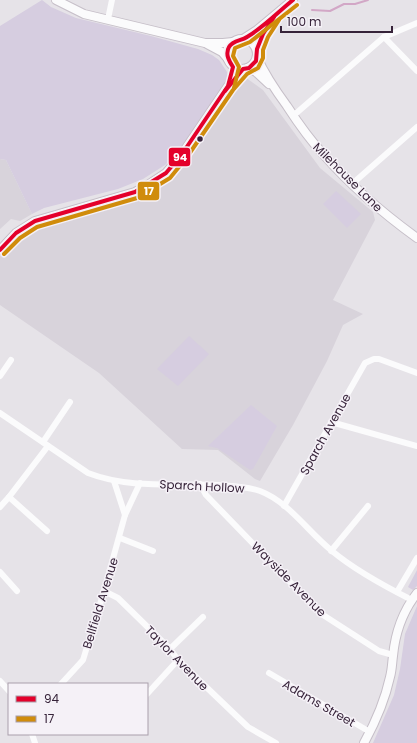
<svg xmlns="http://www.w3.org/2000/svg" width="417" height="743" viewBox="0 0 417 743" font-family="Poppins,sans-serif">
	<rect width="100%" height="100%" fill="#e6e3e8"/>
	<g fill="#d8d3db">
		<path d="M245,77L263,90L320,168L373,212L375,220L333,300L363,314L343,325L327,361L293,425L260,481L255,479L218,450L182,449L99,373L0,305V256L28,225L57,220L135,199L164,182L183,165L213,120Z"/>
		<path d="M0,159L6,160L32,214L20,221L11,219L0,229Z"/>
	</g>
	<g fill="#d6cde0">
		<path d="M42,0L51,7L76,18L151,36L198,49L212,55L219,60L227,72L228,77L225,84L184,147L165,165L143,179L118,189L44,208L32,214L6,160L0,159V26Z"/>
		<path d="M336,191L361,214L347,228L323,204Z"/>
		<path d="M189,336L209,354L178,386L157,369Z"/>
		<path d="M251,405L277,426L253,469L250,470L217,448L208,446Z"/>
		<path d="M417,570V586L413,590L408,587Z"/>
		<path d="M417,606V743H373L394,695L400,669L405,634Z"/>
	</g>
	<g fill="none" stroke-linecap="round" stroke-linejoin="round">
		<path stroke="#d2a7c6" stroke-width="2" d="M312,10L330,11L344,4H355L368,0"/>
		<defs>
			<g id="secondary">
				<path d="M56,0L84,14L205,43H223L233,42"/>
				<circle cx="242" cy="54" r="15"/>
				<path d="M243,39L257,30L293,0"/>
				<path d="M207,44L222,52L228,59"/>
				<path d="M257,49L263,34L270,22"/>
				<path d="M257,57C265,75 276,91 287,106C298,123 310,140 324,155C351,186 384,214 417,238"/>
				<path d="M248,68L256,72L269,84"/>
				<path d="M0,250L16,233L35,221L135,192L148,185L166,173L182,154L228,86L243,69"/>
				<path d="M364,743C375,723 385,700 390,677C392,670 392,663 393,656C395,634 403,611 417,593"/>
			</g>
		</defs>
		<use href="#secondary" stroke="#c6bfc8" stroke-width="10"/>
		<g stroke="#fbfbfc" stroke-width="6">
			<path d="M108,19L112,0"/>
			<path d="M384,37L417,71"/>
			<path d="M293,116L384,37L417,23"/>
			<path d="M352,184L417,127"/>
			<path d="M0,376L11,360"/>
			<path d="M0,413L88,473C129,489 175,483 218,485C231,486 246,486 260,491C289,502 308,532 332,551C356,571 384,586 412,600"/>
			<path d="M331,422L417,446"/>
			<path d="M43,442L70,402"/>
			<path d="M114,481L125,515"/>
			<path d="M200,484L206,495L320,613L379,651L393,655"/>
			<path d="M9,497L47,531"/>
			<path d="M284,506L365,363L374,359H379L417,373"/>
			<path d="M0,507L9,497L48,446"/>
			<path d="M120,538L153,551"/>
			<path d="M331,551L368,506"/>
			<path d="M0,572L17,591"/>
			<path d="M104,591L118,598L170,649L178,660L248,727L276,743"/>
			<path d="M397,592L417,558"/>
			<path d="M170,649L203,617"/>
			<path d="M269,673L370,732"/>
			<path d="M0,681L9,691"/>
			<path d="M61,684L83,660L104,591L125,515L140,483"/>
			<path d="M147,694L178,660"/>
			<path d="M32,734L35,743"/>
		</g>
		<use href="#secondary" stroke="#fbfbfc" stroke-width="8"/>
		<defs>
			<g id="bus-1">
				<path d="M225,91L243,69L249,68L256,61L257,49L263,34L274,17"/>
				<path d="M0,250L16,233L35,221L135,192L166,173L182,154L228,86L233,67C229,61 225,54 229,47C233,40 241,41 247,37C264,27 278,12 293,0"/>
			</g>
			<g id="bus-2">
				<path d="M234,88L239,67L233,56L235,48L250,42L297,5"/>
				<path d="M4,254L20,238L37,227L137,198L170,178L187,157L233,90L247,74L258,68L263,58V50L268,37L279,20"/>
			</g>
		</defs>
		<use href="#bus-1" stroke="#f5f1f7" stroke-width="7"/>
		<use href="#bus-2" stroke="#f5f1f7" stroke-width="7"/>
		<use href="#bus-1" stroke="#e4002b" stroke-width="4"/>
		<use href="#bus-2" stroke="#d08c0b" stroke-width="4"/>
	</g>
	<circle fill="#362339" stroke="#f5f1f7" stroke-width="1.5" cx="200" cy="139" r="3.5"/>
	<g text-anchor="middle" dominant-baseline="central" stroke-width="3" stroke-linejoin="round" paint-order="stroke">
		<g font-size="12" fill="#362339" stroke="#f5f1f7">
			<text transform="translate(348 177) rotate(45)">Milehouse Lane</text>
			<text transform="translate(325 434) rotate(-61)">Sparch Avenue</text>
			<text transform="translate(202 486) rotate(3)">Sparch Hollow</text>
			<text transform="translate(289 579) rotate(45)">Wayside Avenue</text>
			<text transform="translate(100 603) rotate(-73)">Bellfield Avenue</text>
			<text transform="translate(177 658) rotate(46)">Taylor Avenue</text>
			<text transform="translate(319 703) rotate(30)">Adams Street</text>
		</g>
	</g>
	<g stroke="#f5f1f7" stroke-width="1.5">
		<rect x="168" y="147" width="23" height="20" rx="4" fill="#e4002b"/>
		<rect x="137" y="181" width="23" height="20" rx="4" fill="#d08c0b"/>
	</g>
	<g font-size="11" text-anchor="middle" font-weight="bold" fill="#fff">
		<text x="180" y="161">94</text>
		<text x="149" y="195">17</text>
	</g>
	<rect x="8" y="683" width="140" height="52" fill="#f5f1f7" stroke="#a99fab"/>
	<rect x="16" y="696" width="20" height="6" fill="#e4002b" stroke="#a99fab"/>
	<text x="44" y="703" font-size="12" fill="#362339">94</text>
	<rect x="16" y="716" width="20" height="6" fill="#d08c0b" stroke="#a99fab"/>
	<text x="44" y="723" font-size="12" fill="#362339">17</text>
	<path d="M281 26v6h111v-6" fill="none" stroke="#362339" stroke-width="2"/>
	<text x="287" y="26" font-size="12" fill="#362339" stroke="#f5f1f7" stroke-width="3" paint-order="stroke">100 m</text>
</svg>
